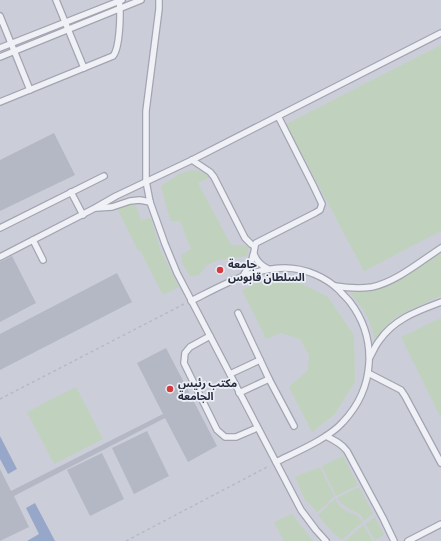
<svg xmlns="http://www.w3.org/2000/svg" width="441" height="541" viewBox="0 0 441 541" font-family="'Source Sans 3','Noto Sans Arabic',sans-serif">
	<rect width="100%" height="100%" fill="#dddfe7"/>
	<rect fill="#cbced9" x="0" y="0" width="441" height="541"/>
	<g fill="#c0d2bd">
		<path d="M441,45V231L364,271L286,124Z"/>
		<path d="M192,170L200,171L210,177L198,183L231,245H242L249,247L247,256L218,260L207,265L199,275L191,277L183,265L181,255L191,249L180,221H171L166,206L161,186L179,174Z"/>
		<path d="M135,203L141,220L151,218L160,249L179,287L163,295L140,250L138,251L116,206Z"/>
		<path d="M441,253V296L409,310L392,320L375,340L370,323L363,309L350,293L377,290L396,282Z"/>
		<path d="M291,279L327,296L354,335L355,382L334,415L312,432L289,387L308,370L309,355L300,339L281,333L266,339L242,290L262,280Z"/>
		<path d="M441,318V418L401,337Z"/>
		<path d="M76,387L103,439L54,464L27,412Z"/>
		<path d="M343,456L358,485L336,496L322,466Z"/>
		<path d="M320,467L334,496L325,506L317,512L311,505L305,500L295,477Z"/>
		<path d="M359,487L373,513L364,521L360,514L349,509L340,502L337,498Z"/>
		<path d="M335,499L340,507L348,512L358,516L362,522L342,540L333,533L318,515Z"/>
		<path d="M292,514L313,541H284L274,522Z"/>
		<path d="M375,517L384,535L375,540L365,524Z"/>
		<path d="M363,525L373,541H345Z"/>
	</g>
	<g fill="#96a7c9">
		<path d="M0,436L17,469L8,474L0,459Z"/>
		<path d="M35,503L55,541H27L39,534L26,508Z"/>
	</g>
	<g fill="#b4b8c4">
		<path d="M54,133L75,175L0,211V160Z"/>
		<path d="M12,256L36,303L0,322V262Z"/>
		<path d="M117,273L132,302L0,370V334Z"/>
		<path d="M166,348L217,446L188,462L165,418L14,496L29,527L0,541V469L11,491L163,414L137,363Z"/>
		<path d="M147,431L169,476L134,494L112,448Z"/>
		<path d="M102,453L124,499L90,516L67,470Z"/>
	</g>
	<g fill="none" stroke-linecap="round" stroke-linejoin="round">
		<defs>
			<g id="lane">
				<path d="M56,0L84,68"/>
				<path d="M159,0V9L146,111V181L150,202L165,244L177,273L301,510L316,530L326,541"/>
				<path d="M0,16L30,90"/>
				<path d="M0,48L122,0"/>
				<path d="M0,57L141,0"/>
				<path d="M0,102L113,56C120,48 121,12 119,0"/>
				<path d="M192,160L210,172L214,177L245,238L251,244L254,246"/>
				<path d="M71,192L83,215"/>
				<path d="M96,208L112,207L130,201L140,200L150,202"/>
				<path d="M0,228L104,176"/>
				<path d="M33,240L43,260"/>
				<path d="M254,254C257,262 261,265 268,269"/>
				<path d="M0,257L95,208L116,196L192,160L441,33"/>
				<path d="M243,276C247,269 252,263 253,255C255,251 254,247 256,243L315,213L320,210L322,204L313,185L278,116"/>
				<path d="M335,286C347,288 360,289 372,287C396,282 421,261 441,248"/>
				<path d="M191,301C221,286 251,268 285,268C305,268 326,277 340,291C343,295 347,298 350,302C378,339 375,388 343,422C328,439 296,452 276,462"/>
				<path d="M238,313L269,379L294,426"/>
				<path d="M210,336L190,347L185,353L184,363L217,430L225,437H236L257,428"/>
				<path d="M370,357C373,352 375,346 379,341C394,319 417,311 441,302"/>
				<path d="M368,373L401,390L405,396L441,463"/>
				<path d="M230,374L260,360"/>
				<path d="M239,393L269,379"/>
				<path d="M326,436C334,440 342,444 347,451L383,518L394,541"/>
				<path d="M408,541L441,524"/>
			</g>
		</defs>
		<use href="#lane" stroke="#a2a5b1" stroke-width="8"/>
		<g stroke="#b7bac2" stroke-width="1.5" stroke-dasharray="3 3" stroke-linecap="butt">
			<path d="M0,399L184,304"/>
			<path d="M126,541L269,466"/>
		</g>
		<use href="#lane" stroke="#f0f1f6" stroke-width="5.5"/>
	</g>
	<g fill="#d33b3c" stroke="#eceff5" stroke-width="1.5">
		<circle cx="220" cy="270" r="4"/>
		<circle cx="170" cy="389" r="4"/>
	</g>
	<g text-anchor="middle" dominant-baseline="central" stroke-width="3.5" stroke-linejoin="round" paint-order="stroke">
		<g font-size="11" font-weight="bold" fill="#262b3e" stroke="#eceff5" text-anchor="start">
			<text x="228" y="264">جامعة<tspan x="228" dy="13">السلطان قابوس</tspan></text>
			<text x="178" y="383">مكتب رئيس<tspan x="178" dy="13">الجامعة</tspan></text>
		</g>
	</g>
</svg>
